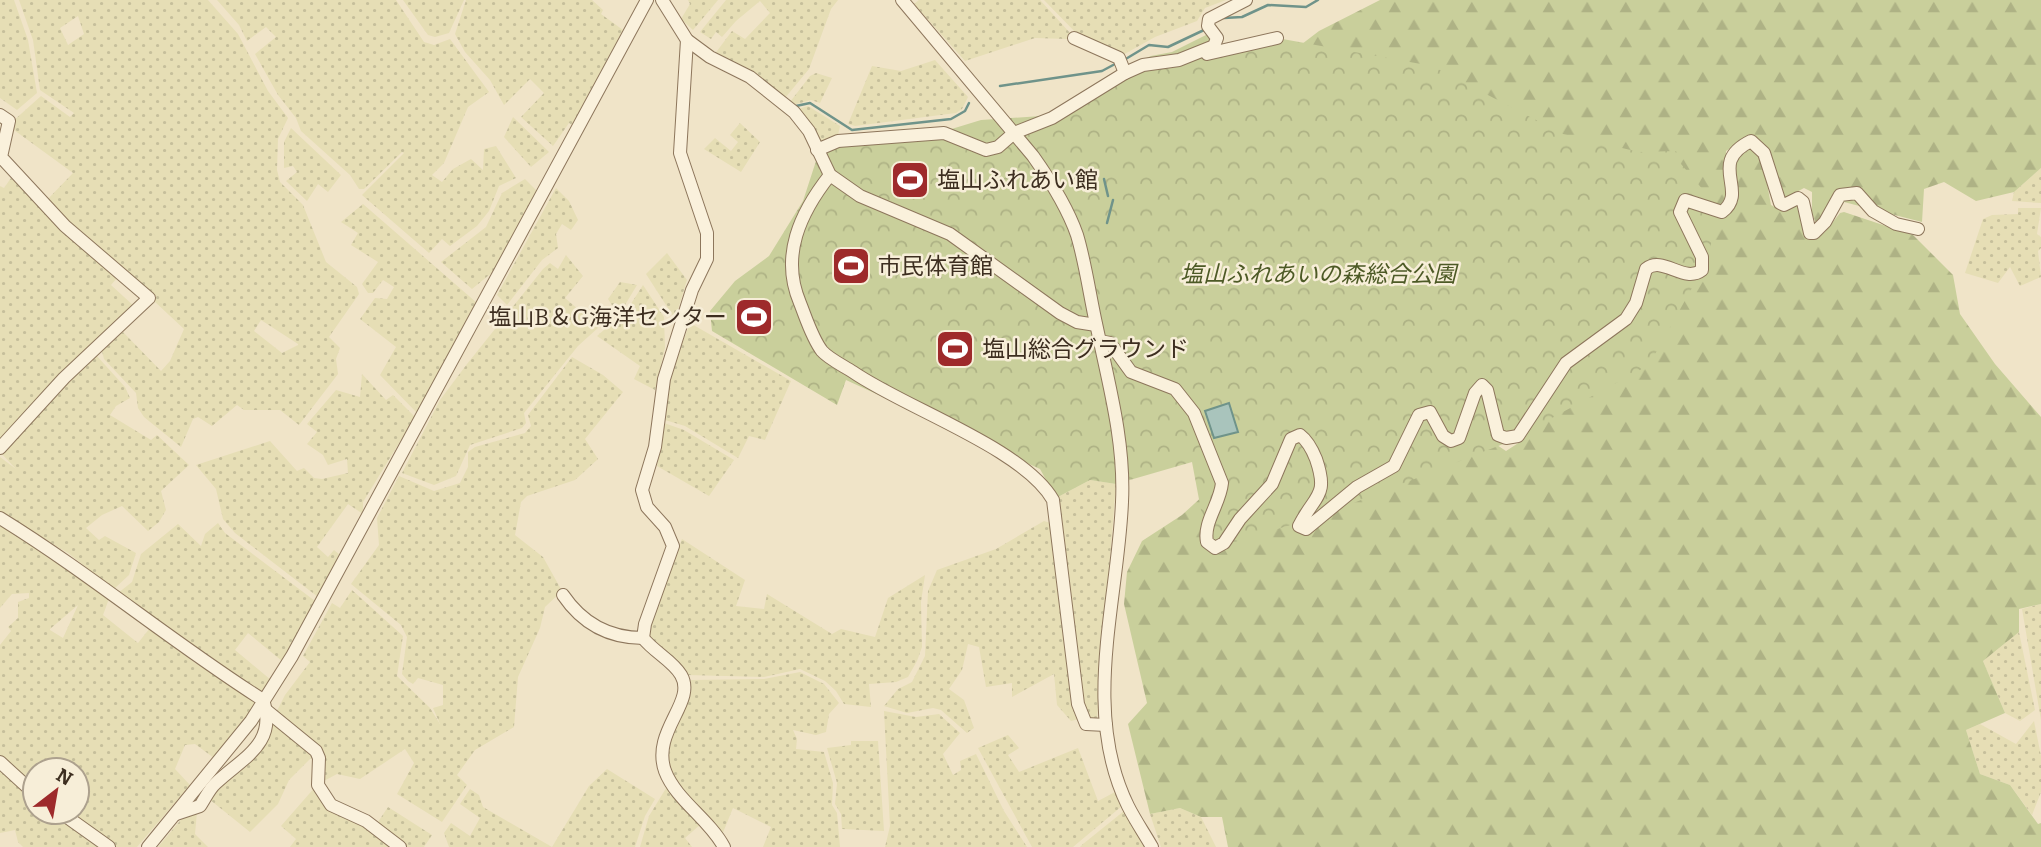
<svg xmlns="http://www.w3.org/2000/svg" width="2041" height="847" viewBox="0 0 2041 847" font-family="Bitter,'Noto Sans JP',serif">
	<defs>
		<pattern id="farmland-dots" width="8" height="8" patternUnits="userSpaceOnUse" patternTransform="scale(1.75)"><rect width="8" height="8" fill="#e6deb5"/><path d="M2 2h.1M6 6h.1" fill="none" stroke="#c6bf9b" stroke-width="1.8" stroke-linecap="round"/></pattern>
		<pattern id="forest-firs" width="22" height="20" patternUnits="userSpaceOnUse" patternTransform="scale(1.75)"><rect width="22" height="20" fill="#c9cf9b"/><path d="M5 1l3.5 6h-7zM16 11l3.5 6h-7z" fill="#aeb285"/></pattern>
		<pattern id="park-crowns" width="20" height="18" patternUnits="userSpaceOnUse" patternTransform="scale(1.75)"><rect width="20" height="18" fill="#c9cf9b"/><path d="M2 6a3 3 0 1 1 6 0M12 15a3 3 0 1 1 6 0" fill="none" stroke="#aeb285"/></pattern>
	</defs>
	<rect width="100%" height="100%" fill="#f0e4c8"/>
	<g fill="url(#farmland-dots)" fill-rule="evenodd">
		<path d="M0,0H14L28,40L37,93L17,110L0,98Z"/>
		<path d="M19,0H208L238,34L268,91L288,118L278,139L277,170L280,182L303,205L326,262L357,287L359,294L329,337L340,348L336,359L338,374L299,425L280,410H244L237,405L212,426L198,417L193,419L181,447L144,417L138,408L136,393L104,359L102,351L123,332L161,371L170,361L184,329L154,301L156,296H150L46,201L73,173L14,130L12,122L41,96L70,117L74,113L40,90L33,40ZM78,16L84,34L68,45L60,28ZM261,320L298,344V345L282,353L254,331Z"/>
		<path d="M217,0H396L424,42L434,45L450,39L489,92L468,107L444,163L432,175L442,182L453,169L471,159L483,170L484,149L496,146L516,178L499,186L489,211L477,226L450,246L442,239L429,253L362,195L404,153L402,152L364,189H359L350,175L301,131L296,118L278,95L255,54L276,37L266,27L247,41L239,25Z"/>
		<path d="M403,0H464L449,33L435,37L428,35Z"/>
		<path d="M466,0H592L603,10L601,14L623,30L572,125L569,123L553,146L521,117L544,93L530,79L504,105L490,80L465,52L455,34Z"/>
		<path d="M688,0H718L693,30L681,19L690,4Z"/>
		<path d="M726,0H838L831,9L809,69L785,98L714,55L732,31L745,39L770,13L760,1L736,21L722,37L716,32L711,39L700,32Z"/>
		<path d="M919,0H1040L1071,34L1068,39L1035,38L965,61L914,4Z"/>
		<path d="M1044,0H1226L1205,8L1197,21L1155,37L1121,56L1078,35Z"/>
		<path d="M935,60L968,97L962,109L956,113L855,126L848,124L872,66L901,71Z"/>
		<path d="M816,73L832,78L820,103L811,100L793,105L790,102L810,76Z"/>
		<path d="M808,106L840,126L837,140L819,143L795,110Z"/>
		<path d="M513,117L549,152L531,167L504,137Z"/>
		<path d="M740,123L760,142L741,172L704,149L715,138L731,151L738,142L730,135Z"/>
		<path d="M291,128L341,175L328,192L318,184L307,201L286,181L297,172L293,166L284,168V142Z"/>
		<path d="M2041,168V203L2012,201L2014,192Z"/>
		<path d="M11,178L75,242L117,278L111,285L135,307L0,442V186L4,188Z"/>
		<path d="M525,179L537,191L494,271L472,289L441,262L486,227L502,193Z"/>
		<path d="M556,188L569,201L578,220L571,230L562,224L556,234L558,248L542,260L507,305L497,295Z"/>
		<path d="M363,204L477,303L417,413L380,375L396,347L360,319L375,298L387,299L394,287L383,280L373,293H368L362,284L378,262L351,245L358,233L341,222Z"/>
		<path d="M2018,208H2041L2037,234L2041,237V248L2038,251L2041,277L2020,286L2010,267L1998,283L1965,273L1983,219L1992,215L2018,214Z"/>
		<path d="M667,253L687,280L675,319L646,274Z"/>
		<path d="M566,255L583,276L565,298L599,327L578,346L524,413L526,423L522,428L470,445L456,476L434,485L402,473L440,400L467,364L543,269L550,263L558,269Z"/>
		<path d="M620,282L637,285L625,305L617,313L608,299Z"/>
		<path d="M643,285L664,317L665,348L655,390L634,379L640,366L597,336L627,310Z"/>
		<path d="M690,323L791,381L765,440L749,436L738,458L685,426L665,420L669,378Z"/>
		<path d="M96,355L125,387L130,398L116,406L110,415L151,440L157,435L189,465L161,491L166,510L159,522L148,531L122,506L102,515L86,528L99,540L105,536L136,553L129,575L114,589L68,553L0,512V457L16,469L0,452Z"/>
		<path d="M572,357L603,375L623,392L585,439L598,459L575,480L527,496L521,502L515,535L543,557L562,591L545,607L540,628L518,677L514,727L475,750L457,775L467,785L442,822L397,794L414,763L405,749L360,779L337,774L322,782V755L276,713L285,695L310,662L303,656L332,603L340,608L352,590L403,636L397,676L430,708L440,724L433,708L443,705V685L418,678L413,684L408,681L402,674L407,637L401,625L351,584L379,545L377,518L399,476L434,491L460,483L468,467V452L475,447L525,433L531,426L528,415Z"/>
		<path d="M362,374L386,400L393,395L415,417L363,502V514L348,504L317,547L328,557L334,550L340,555L318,597L235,533L223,519L216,489L196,465L270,441L297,471L304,468L314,478L322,479L348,473L347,459L328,465L323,455L307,444L317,432L307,424L336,390L360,397Z"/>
		<path d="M664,423L684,430L734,460L709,496L657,466Z"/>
		<path d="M1090,480L1116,484L1097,719L1089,718L1083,705L1062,518L1056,498Z"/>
		<path d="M0,521L110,596L103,615L138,643L150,628L195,663L259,700L214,758L195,744L185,745L175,769L190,785L137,847H113L65,812H77V770H35V791L0,760V645L11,631L8,627L18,618V602L29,598V593L12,594L0,608ZM78,605L63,638L50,630V629Z"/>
		<path d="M1044,521L1054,524L1079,719L1071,721L1057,705L1054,674L1012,697V683L986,687L979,647L968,644L962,670L949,689L964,700L974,728L967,733L941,710L933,708L907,713L884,706L898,689L912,682L925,656L928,591L937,570L996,549Z"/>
		<path d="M218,523L225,533L315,601L282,661L248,633L235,650L271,680L262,693L200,656L118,593L132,582L141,554L178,524L201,546L205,534Z"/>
		<path d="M682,539L745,580L736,606L764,609L767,594L832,634L841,629L875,637L888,598L925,575L921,602L922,647L917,661L908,677L896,682L869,684L871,707L844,704L836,691L825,681L800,669L764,677L687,675L652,642L649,632V623Z"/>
		<path d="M2041,604V720L2022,609Z"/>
		<path d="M2019,632L2035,710L2020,721L2005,713L1983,661Z"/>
		<path d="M800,672L824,684L839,703L829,714L826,732L816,735L793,730L797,739L796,749L824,752L833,783L832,805L837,813L840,847H763L771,827L733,808L722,835L672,776L666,755L672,730L689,699L691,680L764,679Z"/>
		<path d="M884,711L916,717L939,714L960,733L943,754L953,775L961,770L960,761L976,754L1004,811L1027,847H885L890,826Z"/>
		<path d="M274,720L314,755L289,780L278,804L250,832L209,799L218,786L246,767L268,738Z"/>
		<path d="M2034,721L2041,756V792L2032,815L2010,785L1980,774L1966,730L1980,724L2016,744Z"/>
		<path d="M1008,735L1019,748L1008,755L1019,772L1078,748L1098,801L1115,792L1122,806L1073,847H1032L978,748Z"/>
		<path d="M851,741H878L884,831L842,829L841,814L835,804L837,783L827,748L851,745Z"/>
		<path d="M0,768L35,799V812H52L72,823L101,847H23L18,842L15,830L0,833Z"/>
		<path d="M607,769L655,799L645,816L635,847H449L444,833L451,823L470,836L480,818L460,804L470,789L479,795L483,807L552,847L589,786Z"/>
		<path d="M668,785L701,824L685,838L692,847H640L649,816Z"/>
		<path d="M316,786L363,822L398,847H290L296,839L281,826Z"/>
		<path d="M388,807L432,835L424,847H406L376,825Z"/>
		<path d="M1180,808L1201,817L1216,847H1161L1150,814Z"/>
		<path d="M1124,811L1146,847H1080L1083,844Z"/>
		<path d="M197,812L195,834L208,847H158L184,816Z"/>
	</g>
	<path fill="#c9cf9b" d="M1212,32L1214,46L1124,68L1151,56L1172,52Z"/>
	<g fill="url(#forest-firs)">
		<path d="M1380,0H2041V168L2014,192L1976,201L1944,182L1924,189L1922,222L1840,201L1816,223L1812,214V192L1804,188L1782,200C1773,170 1778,151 1747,138L1726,151L1728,195L1725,206L1239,118L1285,57L1319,31Z"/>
		<path d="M1749,147L1762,157L1771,205L1784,212L1796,201L1816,236L1825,232L1840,213L1844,212L1913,235L1953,275L1960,314L1995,364L2041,417V604L2019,609V632L1983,661L2005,713L1966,730L1980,774L2010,785L2038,824L2041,823V847H1228L1222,817H1201L1180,808L1150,814L1128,724L1147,703L1124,604L1127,572L1142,541L1182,515L1206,493L1494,443L1506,451L1520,442L1536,412L1685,214C1744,216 1739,215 1734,159Z"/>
	</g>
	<path fill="url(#park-crowns)" d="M1277,38L1432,66L1563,134L1639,152L1676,151L1681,164L1722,212L1702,270L1649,365L1517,437H1521L1323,515L1215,548L1207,542L1192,462L1116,484L1090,480L1056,498L1040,469L846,380L837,405L712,331L710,311L735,281L769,256L803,201L816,161L838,142L945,131L981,120L1041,116L1131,75Z"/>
	<path fill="#a9c4bc" stroke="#6f938a" stroke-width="2" d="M1229,403L1238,432L1214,438L1205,411Z"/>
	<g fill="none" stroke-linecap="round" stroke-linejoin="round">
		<g stroke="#6f938a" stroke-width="2.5">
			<path d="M1224,18L1242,17L1268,5L1306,7L1318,0"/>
			<path d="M1124,60L1149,45L1168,47L1204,30"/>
			<path d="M1000,86L1102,71L1115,64"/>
			<path d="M796,106L810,103L852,130L951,119L965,111L969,103"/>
			<path d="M1104,179L1108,196"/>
			<path d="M1107,223L1113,200"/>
		</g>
		<defs>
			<g id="minor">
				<path d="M662,0L687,40L710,57L750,77L794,112L809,131L830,175L860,196L950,234L1060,313L1077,322L1096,325"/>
				<path d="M902,0L1033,156C1050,180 1067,206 1077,235C1086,265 1090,298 1097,328C1109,385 1125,443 1122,502C1118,601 1081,711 1128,806C1135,820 1144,833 1152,847"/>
				<path d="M1074,38L1119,58L1125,73"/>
				<path d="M687,40L680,153L707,233V259L692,290L664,379L655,447L642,490L647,507L665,527L673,546L645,624L643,638C654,652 673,661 681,675C697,702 651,731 665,771C676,800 709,819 724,847"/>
				<path d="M1207,54L1277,38"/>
				<path d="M0,115L9,121L1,157L65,226L149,298L64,378L0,448"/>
				<path d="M817,150L838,141L944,133L986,150L998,147L1014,133L1052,118L1125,73L1143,65L1179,60L1214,46L1217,38L1208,26L1209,19L1246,0"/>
				<path d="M830,175C800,213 780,256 800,303C806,318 812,338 822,351C829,359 844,366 853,372C905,408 1023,448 1053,500L1078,704L1086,724L1106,725"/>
				<path d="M1100,341L1110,343L1131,372L1175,389L1194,413L1222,483C1220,504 1203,522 1207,542L1215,548L1224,543L1240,519L1272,484L1291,439L1300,435C1308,441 1312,449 1316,459C1329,497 1315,494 1299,526L1306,529L1357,487L1394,466L1419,415L1430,412L1443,436L1451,441L1459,438L1475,393L1482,385L1487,390L1498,435L1506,438L1518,436L1566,363L1626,319L1636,303L1646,269C1663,255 1684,284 1702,270V257L1680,212L1685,200L1722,212C1750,191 1706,163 1751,141L1764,153L1780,203L1784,205L1798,198L1803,202L1810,233H1814L1825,222L1840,195L1857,193L1873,211L1896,224L1918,229"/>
				<path d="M0,518C91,574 173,643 263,700C278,744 242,758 216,783C209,789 205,799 200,806L176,814"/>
				<path d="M563,595C582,623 609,638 643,638"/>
				<path d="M267,711L316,751L319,758L318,785L331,805L366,821L400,847"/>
				<path d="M0,762L35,794"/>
				<path d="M60,812L109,847"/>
				<path d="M148,847L251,721L292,656L647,0"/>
			</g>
		</defs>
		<use href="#minor" stroke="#8d765c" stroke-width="14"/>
		<use href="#minor" stroke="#faf1dc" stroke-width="12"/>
	</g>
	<defs>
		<symbol id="stadium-square" viewBox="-11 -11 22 22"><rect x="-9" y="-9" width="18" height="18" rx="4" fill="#9e2a2b" stroke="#f7eed8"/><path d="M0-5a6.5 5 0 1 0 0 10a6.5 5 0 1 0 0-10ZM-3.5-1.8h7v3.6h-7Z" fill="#fff"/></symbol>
	</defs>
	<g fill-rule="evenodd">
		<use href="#stadium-square" x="888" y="158" width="44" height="44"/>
		<use href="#stadium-square" x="829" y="244" width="44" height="44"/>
		<use href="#stadium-square" x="732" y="295" width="44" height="44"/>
		<use href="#stadium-square" x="933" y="327" width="44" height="44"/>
	</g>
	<g text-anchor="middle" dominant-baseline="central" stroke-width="5" stroke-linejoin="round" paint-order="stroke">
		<g font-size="23" fill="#3d2e20" stroke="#f7eed8" text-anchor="start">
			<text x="937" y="180">塩山ふれあい館</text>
			<text x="878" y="266">市民体育館</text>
			<text x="727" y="317" text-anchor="end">塩山B＆G海洋センター</text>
			<text x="982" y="349">塩山総合グラウンド</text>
		</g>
		<g font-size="23" font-style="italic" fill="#4d5a26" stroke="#f7eed8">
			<text x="1318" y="274">塩山ふれあいの森総合公園</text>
		</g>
	</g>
	<g transform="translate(56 791) rotate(31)"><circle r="33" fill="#f7eed8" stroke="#ada18e" stroke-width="2"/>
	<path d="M0-5L12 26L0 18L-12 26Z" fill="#9e2a2b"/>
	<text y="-10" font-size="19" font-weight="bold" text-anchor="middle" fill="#3d2e20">N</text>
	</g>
</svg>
